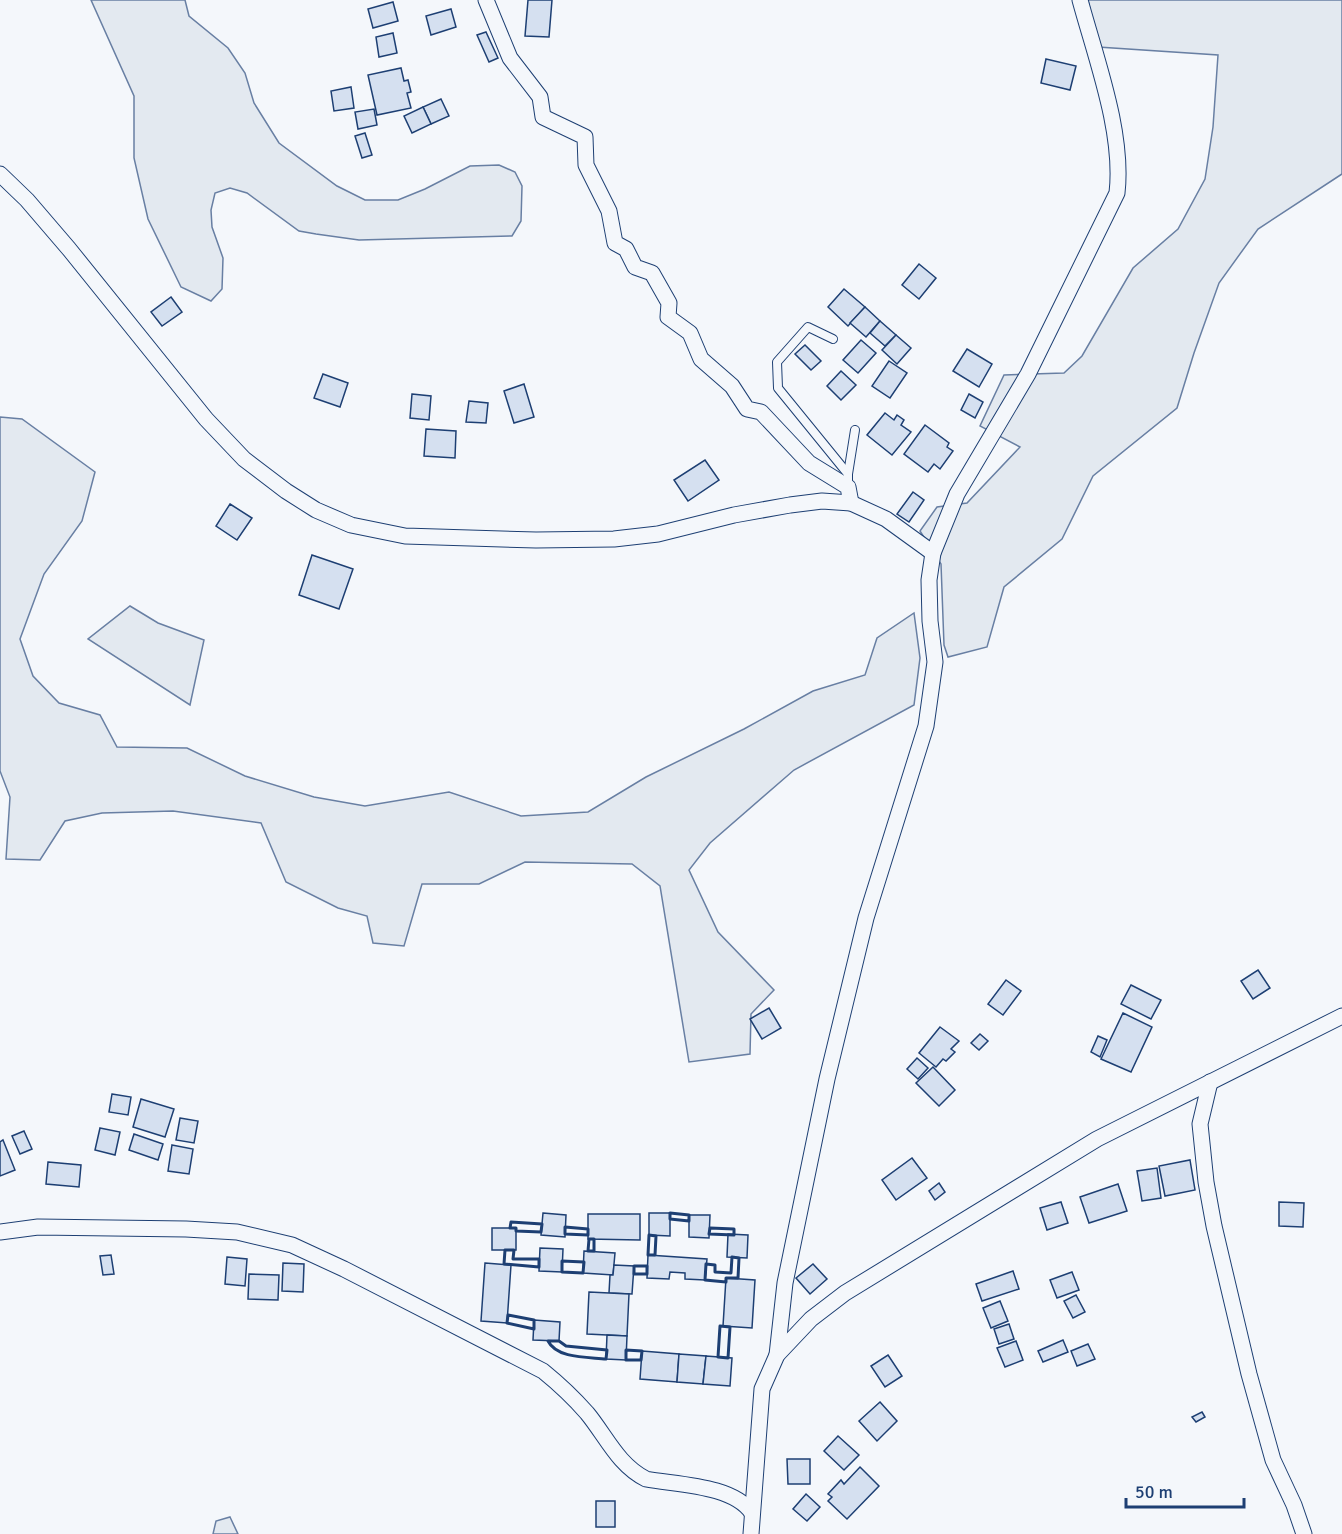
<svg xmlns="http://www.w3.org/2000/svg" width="1342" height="1534" viewBox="0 0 1342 1534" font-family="Signika,sans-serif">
	<rect width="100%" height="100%" fill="#f4f7fb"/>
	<g fill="#e3e9f0" stroke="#687fa3" stroke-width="1.5">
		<path d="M91,0H185L189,16L228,48L245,73L254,103L279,143L337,186L365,200H398L425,189L470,166L499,165L515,172L522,186L521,221L512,236L359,240L316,234L299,231L247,193L230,188L215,193L211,210L212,227L223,258L222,289L211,301L181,287L148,219L134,158V96Z"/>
		<path d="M1088,0H1342V174L1258,229L1219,283L1194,353L1177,408L1093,476L1062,539L1004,587L987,647L948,657L944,645L941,564L920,531L937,507L967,503L1020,447L980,426L1004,375L1064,373L1082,356L1133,268L1178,229L1205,179L1213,127L1218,55L1098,47Z"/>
		<path d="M0,417L22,419L95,472L82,521L44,574L20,639L33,676L59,703L100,715L117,747L187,748L245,776L314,797L365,806L449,792L521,816L588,812L646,777L744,729L813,691L865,675L877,638L914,613L920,658L914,705L794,770L710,843L689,870L718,932L774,990L751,1014L750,1054L689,1062L660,886L632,864L525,862L479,884H422L404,946L373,943L367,916L338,908L286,882L261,823L173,811L102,813L65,821L40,860L6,859L10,797L0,771Z"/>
		<path d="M130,606L158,623L204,640L190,705L88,639Z"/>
		<path d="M230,1517L238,1534H213L216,1521Z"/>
	</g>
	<g fill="#d5e0f0" stroke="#1d3f73" stroke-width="1.5">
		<path d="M528,0H552L549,37L525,36Z"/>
		<path d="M393,2L398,21L373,28L368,9Z"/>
		<path d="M451,9L456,27L431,35L426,16Z"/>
		<path d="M486,32L498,58L489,62L477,35Z"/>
		<path d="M393,33L397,53L379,57L376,37Z"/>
		<path d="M1046,59L1076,66L1070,90L1041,83Z"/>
		<path d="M401,68L404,81L408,80L411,92L407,93L411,108L377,115L368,75Z"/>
		<path d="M351,87L354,108L334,111L331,91Z"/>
		<path d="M441,99L449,116L431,124L423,107Z"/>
		<path d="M423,107L431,124L412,133L404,116Z"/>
		<path d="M374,109L377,125L358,129L355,112Z"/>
		<path d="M365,133L372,155L362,158L355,136Z"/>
		<path d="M919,264L936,278L919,299L902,285Z"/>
		<path d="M844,289L865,307L848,326L828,307Z"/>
		<path d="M171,297L182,312L162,326L151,312Z"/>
		<path d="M865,307L880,321L866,337L850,323Z"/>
		<path d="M880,321L896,335L885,346L870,333Z"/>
		<path d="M896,335L911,348L897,364L882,350Z"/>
		<path d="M861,340L876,353L858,373L843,360Z"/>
		<path d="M805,345L821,361L811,370L795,354Z"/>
		<path d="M967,349L992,364L979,387L953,371Z"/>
		<path d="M889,361L907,373L890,398L872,386Z"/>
		<path d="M841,371L856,385L841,400L827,386Z"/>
		<path d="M323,374L348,383L340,407L314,398Z"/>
		<path d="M524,384L534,417L514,423L504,391Z"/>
		<path d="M412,394L431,396L429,420L410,418Z"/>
		<path d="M969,394L983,402L975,418L961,410Z"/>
		<path d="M469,401L488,403L486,423L466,422Z"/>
		<path d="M885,413L894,420L897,415L904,420L901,425L911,432L892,455L867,435Z"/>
		<path d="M925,425L949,443L947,447L953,451L940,469L934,464L928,472L904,454Z"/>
		<path d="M426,429L456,431L455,458L424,456Z"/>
		<path d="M705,460L719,480L688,501L674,480Z"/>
		<path d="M913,492L924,500L909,522L897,514Z"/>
		<path d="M230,504L252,518L237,540L216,526Z"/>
		<path d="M312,555L353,569L339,609L299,595Z"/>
		<path d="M1258,970L1270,988L1253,999L1241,981Z"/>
		<path d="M1006,980L1021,991L1003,1015L988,1004Z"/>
		<path d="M1131,985L1161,1000L1151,1019L1121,1004Z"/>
		<path d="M769,1008L781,1028L762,1039L750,1019Z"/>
		<path d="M1123,1013L1152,1027L1131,1072L1101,1059Z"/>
		<path d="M940,1027L959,1041L951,1049L955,1052L946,1061L943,1059L936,1067L919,1053Z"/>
		<path d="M980,1034L988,1041L979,1050L971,1043Z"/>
		<path d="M1098,1036L1107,1040L1100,1057L1091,1052Z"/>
		<path d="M917,1058L928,1068L918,1079L907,1069Z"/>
		<path d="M933,1067L955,1090L939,1106L916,1083Z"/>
		<path d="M112,1094L131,1097L128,1115L109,1112Z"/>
		<path d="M141,1099L174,1109L165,1137L133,1127Z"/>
		<path d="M180,1118L198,1121L194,1143L176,1140Z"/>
		<path d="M100,1128L120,1132L115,1155L95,1150Z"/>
		<path d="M24,1131L32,1149L20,1154L12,1136Z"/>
		<path d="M134,1134L163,1144L158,1160L129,1150Z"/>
		<path d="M3,1140L15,1170L0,1176V1142Z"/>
		<path d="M172,1145L193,1149L189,1174L168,1171Z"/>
		<path d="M912,1158L927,1178L896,1200L882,1180Z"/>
		<path d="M1190,1160L1195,1190L1165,1196L1159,1166Z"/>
		<path d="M48,1162L81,1165L79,1187L46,1184Z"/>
		<path d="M1157,1168L1161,1198L1142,1201L1137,1171Z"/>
		<path d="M939,1183L945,1192L935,1200L929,1191Z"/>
		<path d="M1118,1184L1127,1211L1089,1223L1080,1197Z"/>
		<path d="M1061,1202L1068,1223L1047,1230L1040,1208Z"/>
		<path d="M1279,1202L1304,1203L1303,1227L1279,1226Z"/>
		<path d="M543,1213L566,1215L565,1237L541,1235Z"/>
		<path d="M649,1213H670V1236L649,1235Z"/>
		<path d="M588,1214H640V1240L588,1239Z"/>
		<path d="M689,1215H710L709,1238L689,1237Z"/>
		<rect x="492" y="1228" width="24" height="22"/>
		<path d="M728,1234L748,1235L747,1258L727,1257Z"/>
		<path d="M540,1248L563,1249L562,1272L539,1271Z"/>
		<path d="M584,1251L615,1253L613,1275L583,1273Z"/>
		<path d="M111,1255L114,1274L103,1275L100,1256Z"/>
		<path d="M648,1255L707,1259L705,1280L685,1279V1273L670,1272L669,1279L647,1278Z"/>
		<path d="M227,1257L247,1259L245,1286L225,1284Z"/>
		<path d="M283,1263L304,1264L303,1292L282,1291Z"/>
		<path d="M485,1263L511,1265L507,1323L481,1321Z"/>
		<path d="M813,1264L827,1279L810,1294L796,1278Z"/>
		<path d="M614,1265L634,1266L632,1294L609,1293L610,1275H613Z"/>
		<path d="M1013,1271L1019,1289L982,1301L976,1284Z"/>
		<path d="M1072,1272L1079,1290L1057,1298L1050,1280Z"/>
		<path d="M249,1274L279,1275L278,1300L248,1299Z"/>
		<path d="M726,1278L755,1280L752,1328L723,1326Z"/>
		<path d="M589,1292L629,1294L627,1336L587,1334Z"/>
		<path d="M1076,1295L1085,1312L1073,1318L1064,1301Z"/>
		<path d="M1000,1301L1008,1321L991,1328L983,1308Z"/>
		<path d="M534,1320L560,1322L559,1341L533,1340Z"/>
		<path d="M1009,1324L1014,1339L999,1344L994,1329Z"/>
		<path d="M607,1335L627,1336L626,1360L606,1359Z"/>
		<path d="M1063,1340L1068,1352L1043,1362L1038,1351Z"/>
		<path d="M1016,1341L1023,1360L1005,1367L997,1348Z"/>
		<path d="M1088,1344L1095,1359L1077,1366L1071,1351Z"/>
		<path d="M642,1351L679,1354L677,1382L640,1379Z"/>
		<path d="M679,1354L706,1356L703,1384L677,1382Z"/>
		<path d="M888,1355L902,1376L885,1387L871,1366Z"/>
		<path d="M706,1356L732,1358L730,1386L703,1384Z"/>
		<path d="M880,1402L897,1421L877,1441L859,1421Z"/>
		<path d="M1202,1412L1205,1417L1196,1422L1192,1417Z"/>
		<path d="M838,1436L859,1455L844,1470L824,1451Z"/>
		<path d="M787,1459H810V1484H788Z"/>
		<path d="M860,1467L879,1486L847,1519L828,1501L832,1497L828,1494L841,1480L844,1484Z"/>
		<path d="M806,1494L820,1507L807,1521L793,1509Z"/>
		<rect x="596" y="1501" width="19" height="26"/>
	</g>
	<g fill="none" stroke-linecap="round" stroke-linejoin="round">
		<defs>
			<g id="lane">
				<path d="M833,339L808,327L777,362L778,388L848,474V486"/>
				<path d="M848,474L855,430"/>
			</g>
			<g id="street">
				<path d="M486,0L510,58L540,97L543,117L585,137L586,165L609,211L615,243L626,249L635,267L652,273L669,303L668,317L690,333L701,359L732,386L747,409L761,412L809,463L848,487L851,503"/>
				<path d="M0,174L27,200L69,249L206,419L244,459L286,491L316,510L351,525L405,536L536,540L614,539L658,534L734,515L790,505L822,501L851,503L886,519L933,553"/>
				<path d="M1210,1082L1200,1124L1206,1182L1214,1226L1249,1374L1273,1460L1294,1505L1304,1534"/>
				<path d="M0,1232L38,1227L186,1229L237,1232L292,1245L344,1269L543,1371C559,1384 573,1397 587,1413C606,1436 618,1465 646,1479C678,1485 733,1485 752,1513"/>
				<path d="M777,1355L785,1283L827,1079L866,918L926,726L935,662L930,621L929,580L933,553L957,494L1028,374L1117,193C1124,133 1096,59 1080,0"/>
				<path d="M751,1534L762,1389L777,1355L811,1319L845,1293L1097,1139L1342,1016"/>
			</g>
		</defs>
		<use href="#lane" stroke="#1d3f73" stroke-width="10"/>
		<use href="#street" stroke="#1d3f73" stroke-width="17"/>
		<use href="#lane" stroke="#f4f7fb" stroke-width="8"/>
		<use href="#street" stroke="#f4f7fb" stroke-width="15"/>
		<g stroke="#1d3f73" stroke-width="3">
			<path d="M670,1213L689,1215V1221L670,1219Z"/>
			<path d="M511,1222L542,1224L541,1232L516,1231V1228H510Z"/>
			<path d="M565,1227L588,1229V1235L565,1234Z"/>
			<path d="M710,1228L734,1229V1235L709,1234Z"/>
			<path d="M649,1235L656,1236L655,1255H648Z"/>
			<path d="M589,1239H594V1251H588Z"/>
			<path d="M505,1250H514L513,1259H539V1267L504,1264Z"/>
			<path d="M732,1257L739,1258L738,1278H726V1282L705,1280L706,1264L715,1265V1272L731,1273Z"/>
			<path d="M562,1261L584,1262L583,1273L562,1272Z"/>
			<rect x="634" y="1266" width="13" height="8"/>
			<path d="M508,1315L534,1320V1329L507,1323Z"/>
			<path d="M720,1326L730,1327L728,1358L718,1357Z"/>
			<path d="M548,1341H559L566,1346L607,1350L606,1359C589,1357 557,1359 548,1341Z"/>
			<path d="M626,1350L642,1351L641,1360H626Z"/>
		</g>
	</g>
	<path d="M1126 1498v9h118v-9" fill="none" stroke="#1d3f73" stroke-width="3"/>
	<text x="1135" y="1498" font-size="18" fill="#1d3f73" stroke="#f4f7fb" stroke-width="4.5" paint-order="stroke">50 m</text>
</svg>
